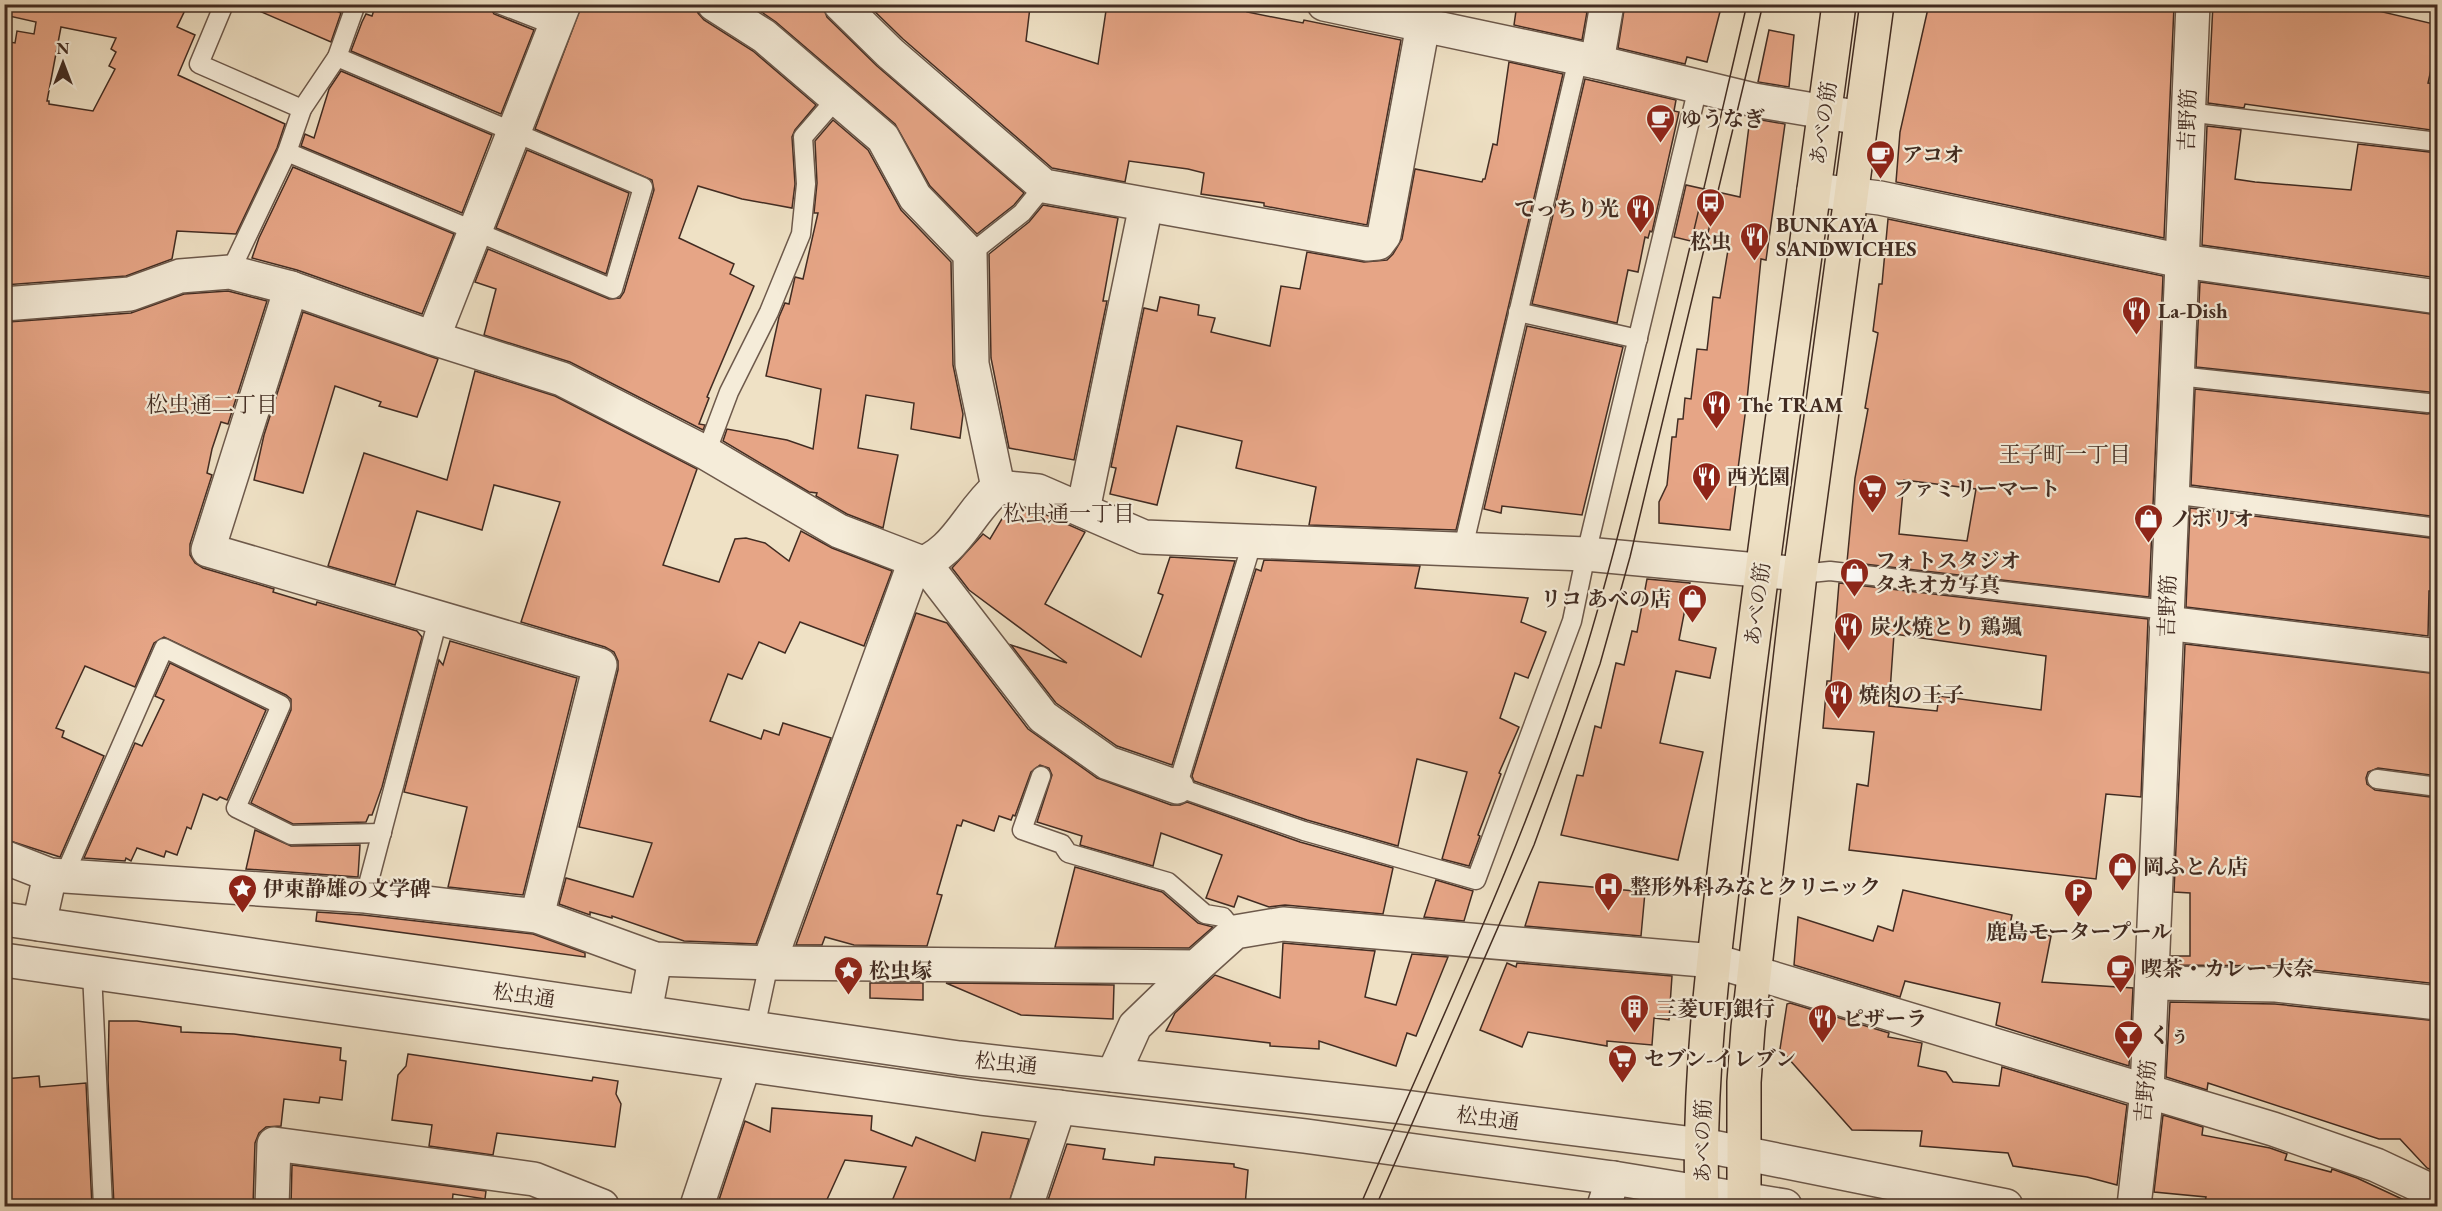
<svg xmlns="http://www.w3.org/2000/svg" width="2442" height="1211" viewBox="0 0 2442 1211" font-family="'EB Garamond','Noto Serif JP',serif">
	<rect width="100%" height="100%" fill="#efe1c5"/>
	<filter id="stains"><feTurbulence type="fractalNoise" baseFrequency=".00333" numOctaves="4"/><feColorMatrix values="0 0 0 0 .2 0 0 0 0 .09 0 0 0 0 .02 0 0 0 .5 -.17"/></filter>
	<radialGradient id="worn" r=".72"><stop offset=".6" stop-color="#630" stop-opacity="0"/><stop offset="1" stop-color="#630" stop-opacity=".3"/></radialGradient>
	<g fill="#e6a586" stroke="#422c22" stroke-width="1.5" fill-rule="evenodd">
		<path d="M10,4H188L177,27L195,35L178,75L285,124L277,148L236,234L177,231L172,259L126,276L4,285V179L9,138L4,137V41L15,43L17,31L34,34L36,22L9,16ZM61,27L116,38L111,49L116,52L109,66L115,69L93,111L49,104V101H47Z"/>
		<path d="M243,4H321L341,13L331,42Z"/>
		<path d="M376,4H488L494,14L534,30L501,114L351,51L362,22L366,14L372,16Z"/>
		<path d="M582,4H695L698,13L704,20L753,51L816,105L795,130L792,137L795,184L792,208L742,199L698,186L679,238L734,264L730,274L754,286L707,397L709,398L699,424L705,425L703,430L570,362L484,335L496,289L475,282L488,249L609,299L620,298L624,292L654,190L652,180L535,129Z"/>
		<path d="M750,4H822L827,17L877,66L1024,193L1014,205L977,234L930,186L895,124L776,22Z"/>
		<path d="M867,4H1028L1027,7H1030L1026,41L1098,64L1107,4H1248L1247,12L1303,23L1304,20L1401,40L1367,225L1264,206V203L1201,194L1204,173L1188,169L1129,161L1125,182L1052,168L903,39Z"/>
		<path d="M1517,4H1546L1587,12L1582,40L1514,25Z"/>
		<path d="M1625,4H1722L1707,62L1687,57L1685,64L1618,48Z"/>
		<path d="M1929,4L2174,6L2164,238L1896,182L1900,132Z"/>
		<path d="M2213,4L2268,8V4H2371L2370,9L2438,25V38L2428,83L2438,84V131L2245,104L2244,108L2208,103Z"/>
		<path d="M1769,30L1794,35L1789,87L1758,82Z"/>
		<path d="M1509,62L1563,74L1456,530L1309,525L1316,487L1236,468L1242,441L1177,426L1157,505L1110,494L1116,468L1111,467L1144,308L1157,311L1160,297L1199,305L1198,315L1215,318L1211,332L1270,346L1281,286L1300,289L1307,252L1364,262L1387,260L1393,254L1402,239L1415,169L1482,182L1483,179H1485L1493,144L1497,145Z"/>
		<path d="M341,71L492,135L462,213L301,146L305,134L314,138L329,89Z"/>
		<path d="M1585,79L1676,100L1674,111L1679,112L1652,232L1650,231L1648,238L1645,237L1638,272L1628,270L1617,323L1532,304Z"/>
		<path d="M1750,118L1785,124L1766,260L1761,259L1747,400L1730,530L1659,523V502L1667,485L1672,437H1676L1678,419H1683L1685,398L1691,399L1697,349L1707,350L1713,297L1720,298L1728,250L1674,237L1686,185L1740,197Z"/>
		<path d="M833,120L868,150L901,210L951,262L953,365L963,414L960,438L911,429L914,403L866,395L858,448L898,455L883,528L847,514L816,496L817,493L809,492L723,441L727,429L787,440L813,449L821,389L766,376L779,317L785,303L789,304L795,277L803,279L818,213H814L817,183L815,141Z"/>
		<path d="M2207,126L2241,130L2235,179L2255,182L2351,190L2358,144L2438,153V278L2202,245Z"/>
		<path d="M527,150L629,193L606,274L496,228Z"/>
		<path d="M293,167L454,234L422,314L297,270L252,258L259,238Z"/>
		<path d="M1043,205L1118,218L1103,301H1107L1074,460L1009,448L991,358L989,254L1029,222Z"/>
		<path d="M1888,219L2163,276L2149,597L1847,562L1855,478L1868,409L1865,408L1878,333L1873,331L1879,284H1882ZM1904,480L1976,489L1967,541L1899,534Z"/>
		<path d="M2200,282L2438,315V397L2429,392L2196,367Z"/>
		<path d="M228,291L267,301L228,424L221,422L212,449L207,473L212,475L190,544V555L195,563L203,568L274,589L273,592L316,605L317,602L417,631L422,637L382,787L372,815H369L366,822L293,824L251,803L291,710V699L286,695L164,637L154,643L135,687L85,666L56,728L64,731L62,737L104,756L60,857L4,839V377H7L8,322L131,313L184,294Z"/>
		<path d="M303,312L438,359L417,417L379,406L381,402L335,386L303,493L254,480L264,435Z"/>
		<path d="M1527,326L1623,347L1582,515L1502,506L1501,513L1484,509Z"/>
		<path d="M475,371L555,396L697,469L663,565L719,582L735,539L746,538L765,543L789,561L801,531L832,548L892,571L864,646L800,622L785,653L759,642L742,679L728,674L710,721L761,739L764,730L779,735L783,723L831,738L756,944L684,941L612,916V918L590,912V915L559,904L566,878L633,897L652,843L579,827L618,670V661L614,652L605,647L521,622L560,502L494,485L482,530L417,511L395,585L328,566L364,453L447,480Z"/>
		<path d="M2195,389L2427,414L2433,413L2438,409V517L2191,485Z"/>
		<path d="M1021,508L1033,509L1085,532L1045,604L1141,657L1163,595L1158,593L1170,557L1235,561L1172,765L1117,746L1056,703L1011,645L1067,663L969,590L952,568L983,534L990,539L1006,512L1014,518Z"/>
		<path d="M2190,508L2438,539V591H2429L2428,636L2186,607Z"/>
		<path d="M1264,560L1420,566L1415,588L1528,598L1521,622L1546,632L1528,678L1515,673L1500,718L1519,727L1499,773L1501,774L1478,835L1480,836L1469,866L1442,859L1467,772L1417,759L1398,846L1307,820L1194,781L1192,776L1256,569L1261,571Z"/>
		<path d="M1647,579L1690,583L1679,640L1716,648L1710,678L1676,671L1660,743L1703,752L1678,860L1561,835L1577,775L1583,776L1595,726L1601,728L1616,663L1624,665L1632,631L1637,632Z"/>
		<path d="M1839,583L2148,619L2141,797L2106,794L2096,879L1849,850L1857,784L1868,786L1874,732L1823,728L1827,681H1831ZM1894,634L2046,656L2041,710L1939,696L1937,711L1889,706Z"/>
		<path d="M916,613L947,623L1028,729L1097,778L1171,805H1180L1187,802L1300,842L1393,868L1383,914L1285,905L1269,907L1238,896L1234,907L1206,898L1222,855L1161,833L1153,866L1080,845L1082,836L1037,822L1052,775L1049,768L1040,765L1031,772L1015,816L1013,815L1011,820L999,816L994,831L963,820L961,826L957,825L937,894L942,895L927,946L854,945L825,937L822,945H796Z"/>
		<path d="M450,641L577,678L523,895L448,887L467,807L404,792L439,660L443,665Z"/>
		<path d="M2185,644L2438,674V776L2378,768L2368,772L2366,778L2367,784L2375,790L2438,798V984L2278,966L2171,965V956H2190V893L2174,892Z"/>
		<path d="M170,663L266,710L227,800L220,797L217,800L203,794L191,829L187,827L177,855L166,851L164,857L137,848L131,861L126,858L125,861L84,858L135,743L142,746L164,700L155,696Z"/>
		<path d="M255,830L291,846L360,845L358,877L246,869Z"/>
		<path d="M1075,867L1162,892L1198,923L1213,927L1189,948L1055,947Z"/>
		<path d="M1436,880L1473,891L1464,921L1424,917Z"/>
		<path d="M1539,882L1645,892L1641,936L1525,926Z"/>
		<path d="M1903,890L2012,915L2009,929L2051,936L2042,982L2133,988L2129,1066L1996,1025L2000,1003L1905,981L1900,997L1794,965L1798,917L1873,941L1878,926L1893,931Z"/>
		<path d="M317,912L363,915L533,934L585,953V957L316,921Z"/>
		<path d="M1283,943L1375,951L1365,997L1396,1005L1412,954L1448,957L1416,1036L1407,1033L1396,1066L1319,1041V1049L1270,1046V1043L1166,1031L1175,1013L1215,975L1280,998Z"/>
		<path d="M1507,963L1516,967L1517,963L1672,976L1669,1020L1654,1018L1652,1045L1607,1041V1046L1528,1032L1522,1047L1480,1030Z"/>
		<path d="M870,983H923V1000L870,998Z"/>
		<path d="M946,983L1114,985L1113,1019L1021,1015Z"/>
		<path d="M2170,1002L2275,1004L2438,1021V1173L2427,1168L2400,1139H2379L2208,1083L2207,1090L2166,1077Z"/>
		<path d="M1790,1003L1889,1033L1888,1037L1922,1043L1918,1066L1946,1072L1953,1082L1999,1086L2002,1067L2127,1105L2117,1185L2087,1177L2013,1166L2008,1153L1920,1146L1922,1131L1852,1130L1780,1049L1787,1004Z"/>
		<path d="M109,1021H137L181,1027V1032L234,1034L341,1048L340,1060L346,1061L342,1100L320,1097L319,1103L284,1099L281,1126L266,1127L259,1133L255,1143L253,1206H114L108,1080Z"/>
		<path d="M408,1054L592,1081L593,1077L618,1081L616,1094L621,1104L615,1147L497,1133L493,1155L429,1146L432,1125L392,1120L398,1075L406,1066Z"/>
		<path d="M39,1076L40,1087L86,1083L92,1206H4V1079Z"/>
		<path d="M772,1108L872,1116L871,1130L912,1146L916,1137L975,1161L982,1132L1029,1139L1008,1206H890L906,1167L845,1160L824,1206H717L745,1121L770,1132Z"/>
		<path d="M2163,1115L2203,1127L2202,1135L2270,1148L2287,1154L2285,1160L2331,1172L2332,1169L2357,1178L2417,1206H2226L2205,1202L2206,1197L2154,1192Z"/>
		<path d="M1067,1144L1105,1149L1103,1159L1154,1165L1155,1157L1234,1164V1167L1248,1170L1245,1206H1046Z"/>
		<path d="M292,1165L486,1191L485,1199L453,1194L452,1204L418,1200L417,1206H291Z"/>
	</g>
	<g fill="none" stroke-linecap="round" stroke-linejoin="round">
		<defs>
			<g id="service">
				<path d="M224,4L199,64L302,109"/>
				<path d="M499,4L556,26"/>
				<path d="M2187,112L2438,142"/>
				<path d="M287,152L613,289L643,187L337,57"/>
				<path d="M970,254L1022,213L1044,186"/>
				<path d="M230,272L287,152L302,109L337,57L356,4"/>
				<path d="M1518,312L1638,339"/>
				<path d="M2178,376L2428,403"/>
				<path d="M706,453L729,392L769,312L801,234L806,184L803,137L837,98"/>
				<path d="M2171,494L2438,528"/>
				<path d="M1253,540L1177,787L1304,831L1476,880L1572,621L1586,554L1698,87"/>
				<path d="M1463,548L1578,59"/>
				<path d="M1800,574L1830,571L2167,610"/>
				<path d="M1041,776L1022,830L1062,844L1068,853L1168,882L1205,914L1223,917L1235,932"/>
				<path d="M2377,779L2438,787"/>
				<path d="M64,876L164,648L281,705L236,808L291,835L382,833"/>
				<path d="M365,896L438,619"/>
				<path d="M92,972L103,1206"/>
				<path d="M755,1028L769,963"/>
			</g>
			<g id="minor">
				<path d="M714,4L764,36L883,138L915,197L970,254L972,364L998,487"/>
				<path d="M840,4L890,53L1044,186L1367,244L1378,243L1384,235L1423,25"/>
				<path d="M1324,4L1597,62L1754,100L1861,118"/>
				<path d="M1597,62L1607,4"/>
				<path d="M1814,190L1880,198L2182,261L2438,297"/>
				<path d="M291,288L208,550L600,665L537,916"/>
				<path d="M4,304L130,294L180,276L230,272L291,288L433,338L562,379L706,453L839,531L925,564L1043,717L1108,763L1177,787"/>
				<path d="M433,338L564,4"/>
				<path d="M1083,510L1146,205"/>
				<path d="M2166,623L2438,656"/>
				<path d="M4,857L50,875L365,896L537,916L655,959L769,963L1196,967L1235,932L1283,924L1715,961L2273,1129L2376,1165L2438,1194"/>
				<path d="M39,924L50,875"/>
				<path d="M769,963L913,567C957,554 966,515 998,487L1038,491L1144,537L1586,554L1800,574"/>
				<path d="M2152,983L2276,985L2438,1003"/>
				<path d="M645,1012L655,959"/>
				<path d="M1113,1075L1135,1026L1196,967"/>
				<path d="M272,1206L274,1144L534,1179L602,1206"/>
				<path d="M697,1206L744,1065"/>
				<path d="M1026,1206L1059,1107"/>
				<path d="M1604,1206L1613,1178"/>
				<path d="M2134,1206L2147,1091L2193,4"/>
			</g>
			<g id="tertiary">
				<path d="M4,919L959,1058L1403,1107L1702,1145L2006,1206"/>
				<path d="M4,960L981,1098L1305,1136L1613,1178L1785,1206"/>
			</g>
			<g id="primary">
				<path d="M1702,1206C1697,1062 1719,919 1736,776C1767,519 1805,262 1839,4"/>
				<path d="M1744,1206V1082L1748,1028L1800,574L1877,4"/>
			</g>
		</defs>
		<use href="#service" stroke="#6d594b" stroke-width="21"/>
		<use href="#minor" stroke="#6d594b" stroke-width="36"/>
		<use href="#tertiary" stroke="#6d594b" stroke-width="36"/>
		<use href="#primary" stroke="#422c22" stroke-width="36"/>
		<use href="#service" stroke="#f5ecd9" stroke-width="18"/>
		<use href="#minor" stroke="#f5ecd9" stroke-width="33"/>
		<use href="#tertiary" stroke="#f5ecd9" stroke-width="33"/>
		<use href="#primary" stroke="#efe1c5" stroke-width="33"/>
		<g stroke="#422c22" stroke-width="1.5">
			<path d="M1360,1206C1438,1025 1524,847 1583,659C1606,586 1624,512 1643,438C1680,294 1713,149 1747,4"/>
			<path d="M1376,1206L1534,845L1600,664L1630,557L1763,4"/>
		</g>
	</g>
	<defs>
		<symbol id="cafe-pin" viewBox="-11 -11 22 30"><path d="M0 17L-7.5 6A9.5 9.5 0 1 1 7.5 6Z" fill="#8f2418" stroke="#f5ecd9"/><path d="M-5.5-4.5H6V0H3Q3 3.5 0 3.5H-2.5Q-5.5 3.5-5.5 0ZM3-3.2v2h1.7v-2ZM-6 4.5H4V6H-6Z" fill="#fff"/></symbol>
		<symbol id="bus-pin" viewBox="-11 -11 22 30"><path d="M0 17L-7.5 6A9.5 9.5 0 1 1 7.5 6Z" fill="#8f2418" stroke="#f5ecd9"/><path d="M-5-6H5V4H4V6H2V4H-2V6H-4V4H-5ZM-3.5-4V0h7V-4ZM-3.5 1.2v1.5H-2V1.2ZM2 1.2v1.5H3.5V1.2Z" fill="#fff"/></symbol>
		<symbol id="restaurant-pin" viewBox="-11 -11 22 30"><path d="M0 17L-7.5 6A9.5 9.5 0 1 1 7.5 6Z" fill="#8f2418" stroke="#f5ecd9"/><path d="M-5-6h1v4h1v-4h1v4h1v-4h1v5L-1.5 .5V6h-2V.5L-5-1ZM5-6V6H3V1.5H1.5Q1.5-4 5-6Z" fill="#fff"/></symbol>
		<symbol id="supermarket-pin" viewBox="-11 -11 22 30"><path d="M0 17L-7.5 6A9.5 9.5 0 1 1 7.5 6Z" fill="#8f2418" stroke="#f5ecd9"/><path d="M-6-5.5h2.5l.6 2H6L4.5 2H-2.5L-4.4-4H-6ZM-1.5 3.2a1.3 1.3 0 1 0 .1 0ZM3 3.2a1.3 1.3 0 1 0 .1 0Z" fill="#fff"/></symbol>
		<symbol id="shop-pin" viewBox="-11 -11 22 30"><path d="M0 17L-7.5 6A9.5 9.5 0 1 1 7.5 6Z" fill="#8f2418" stroke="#f5ecd9"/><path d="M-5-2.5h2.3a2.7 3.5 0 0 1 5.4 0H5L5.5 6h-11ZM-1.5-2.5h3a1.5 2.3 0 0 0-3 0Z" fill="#fff"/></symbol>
		<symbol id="hospital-pin" viewBox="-11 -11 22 30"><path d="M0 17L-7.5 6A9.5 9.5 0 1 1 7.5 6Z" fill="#8f2418" stroke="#f5ecd9"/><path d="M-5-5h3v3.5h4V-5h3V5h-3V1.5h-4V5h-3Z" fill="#fff"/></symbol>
		<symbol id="sight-pin" viewBox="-11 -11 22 30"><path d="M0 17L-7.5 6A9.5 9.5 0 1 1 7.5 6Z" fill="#8f2418" stroke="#f5ecd9"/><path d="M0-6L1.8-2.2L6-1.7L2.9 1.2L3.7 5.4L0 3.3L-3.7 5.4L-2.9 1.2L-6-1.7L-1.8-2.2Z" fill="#fff"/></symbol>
		<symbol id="parking-pin" viewBox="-11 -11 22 30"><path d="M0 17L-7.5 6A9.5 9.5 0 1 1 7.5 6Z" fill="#8f2418" stroke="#f5ecd9"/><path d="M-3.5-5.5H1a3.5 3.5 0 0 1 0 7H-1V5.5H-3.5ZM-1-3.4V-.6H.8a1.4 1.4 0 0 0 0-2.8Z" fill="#fff"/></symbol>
		<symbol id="building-pin" viewBox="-11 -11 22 30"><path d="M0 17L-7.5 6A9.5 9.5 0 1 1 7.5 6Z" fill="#8f2418" stroke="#f5ecd9"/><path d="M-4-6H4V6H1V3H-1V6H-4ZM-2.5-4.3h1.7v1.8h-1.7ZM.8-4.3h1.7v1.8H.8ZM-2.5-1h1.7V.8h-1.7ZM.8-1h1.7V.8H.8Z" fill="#fff"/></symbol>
		<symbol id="bar-pin" viewBox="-11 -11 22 30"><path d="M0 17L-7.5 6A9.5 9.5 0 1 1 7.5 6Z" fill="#8f2418" stroke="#f5ecd9"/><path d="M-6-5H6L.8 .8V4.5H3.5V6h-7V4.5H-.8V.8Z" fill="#fff"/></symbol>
	</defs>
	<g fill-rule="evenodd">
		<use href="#cafe-pin" x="1644" y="102" width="33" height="45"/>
		<use href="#cafe-pin" x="1864" y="138" width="33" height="45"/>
		<use href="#bus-pin" x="1694" y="186" width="33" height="45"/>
		<use href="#restaurant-pin" x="1624" y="192" width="33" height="45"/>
		<use href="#restaurant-pin" x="1738" y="220" width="33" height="45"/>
		<use href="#restaurant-pin" x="2120" y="294" width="33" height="45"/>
		<use href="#restaurant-pin" x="1700" y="388" width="33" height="45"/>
		<use href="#restaurant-pin" x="1690" y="460" width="33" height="45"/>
		<use href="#supermarket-pin" x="1856" y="472" width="33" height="45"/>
		<use href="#shop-pin" x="2132" y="502" width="33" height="45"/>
		<use href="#shop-pin" x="1838" y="556" width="33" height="45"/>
		<use href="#shop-pin" x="1676" y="582" width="33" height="45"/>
		<use href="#restaurant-pin" x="1832" y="610" width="33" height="45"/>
		<use href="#restaurant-pin" x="1822" y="678" width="33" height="45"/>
		<use href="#shop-pin" x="2106" y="850" width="33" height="45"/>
		<use href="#hospital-pin" x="1592" y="870" width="33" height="45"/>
		<use href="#sight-pin" x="226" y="872" width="33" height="45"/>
		<use href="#parking-pin" x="2062" y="876" width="33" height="45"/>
		<use href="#cafe-pin" x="2104" y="952" width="33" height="45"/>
		<use href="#sight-pin" x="832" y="954" width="33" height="45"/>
		<use href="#building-pin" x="1618" y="992" width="33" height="45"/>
		<use href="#restaurant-pin" x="1806" y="1002" width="33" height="45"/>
		<use href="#bar-pin" x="2112" y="1018" width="33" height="45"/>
		<use href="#supermarket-pin" x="1606" y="1042" width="33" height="45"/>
	</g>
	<g text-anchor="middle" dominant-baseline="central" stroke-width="4.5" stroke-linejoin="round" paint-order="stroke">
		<g font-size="21" font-weight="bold" fill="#422c22" stroke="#f5ecd9" text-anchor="start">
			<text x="1681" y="118">ゆうなぎ</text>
			<text x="1902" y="154">アコオ</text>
			<text x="1619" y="208" text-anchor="end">てっちり光</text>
			<text x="1776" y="224">BUNKAYA<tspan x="1776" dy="24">SANDWICHES</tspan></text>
			<text x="1711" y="241" text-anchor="middle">松虫</text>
			<text x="2158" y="310">La-Dish</text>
			<text x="1738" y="404">The TRAM</text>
			<text x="1727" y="476">西光園</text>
			<text x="1893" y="488">ファミリーマート</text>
			<text x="2170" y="518">ノボリオ</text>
			<text x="1875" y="560">フォトスタジオ<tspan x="1875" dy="24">タキオカ写真</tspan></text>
			<text x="1671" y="598" text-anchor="end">リコ あべの店</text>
			<text x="1870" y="626">炭火焼とり 鶏颯</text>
			<text x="1859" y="694">焼肉の王子</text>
			<text x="2143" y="866">岡ふとん店</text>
			<text x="1630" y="886">整形外科みなとクリニック</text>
			<text x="263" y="888">伊東静雄の文学碑</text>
			<text x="2079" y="931" text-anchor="middle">鹿島モータープール</text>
			<text x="2141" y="968">喫茶・カレー 大奈</text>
			<text x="869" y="970">松虫塚</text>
			<text x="1656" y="1008">三菱UFJ銀行</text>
			<text x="1843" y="1018">ピザーラ</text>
			<text x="2149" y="1034">くぅ</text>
			<text x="1644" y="1058">セブン-イレブン</text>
		</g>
		<g font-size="21" fill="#422c22" stroke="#f5ecd9">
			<text transform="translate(2187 120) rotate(-88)">吉野筋</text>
			<text transform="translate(1823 123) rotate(-82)">あべの筋</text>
			<text transform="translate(1757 604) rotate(-83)">あべの筋</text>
			<text transform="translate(2167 606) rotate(-88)">吉野筋</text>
			<text transform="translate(524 995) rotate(8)">松虫通</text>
			<text transform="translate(1006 1063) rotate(6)">松虫通</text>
			<text transform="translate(2145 1091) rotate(-85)">吉野筋</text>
			<text transform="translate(1488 1118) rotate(7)">松虫通</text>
			<text transform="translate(1702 1141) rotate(-90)">あべの筋</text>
		</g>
		<g font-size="22" fill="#422c22" stroke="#f5ecd9">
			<text x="212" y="404">松虫通二丁目</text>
			<text x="2065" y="454">王子町一丁目</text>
			<text x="1069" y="513">松虫通一丁目</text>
		</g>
	</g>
	<rect width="2442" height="1211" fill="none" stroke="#efe1c5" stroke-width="24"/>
	<rect x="6" y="6" width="2430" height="1199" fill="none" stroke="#422c22" stroke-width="3"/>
	<rect x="12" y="12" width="2418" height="1187" fill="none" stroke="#422c22" stroke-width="1.5"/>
	<g transform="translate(63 63)" stroke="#f5ecd9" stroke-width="4.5" paint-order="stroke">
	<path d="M0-4.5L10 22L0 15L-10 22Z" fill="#422c22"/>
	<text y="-9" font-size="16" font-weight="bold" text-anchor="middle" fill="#422c22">N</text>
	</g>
	<rect width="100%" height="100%" filter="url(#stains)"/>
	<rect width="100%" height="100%" fill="url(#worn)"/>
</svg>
